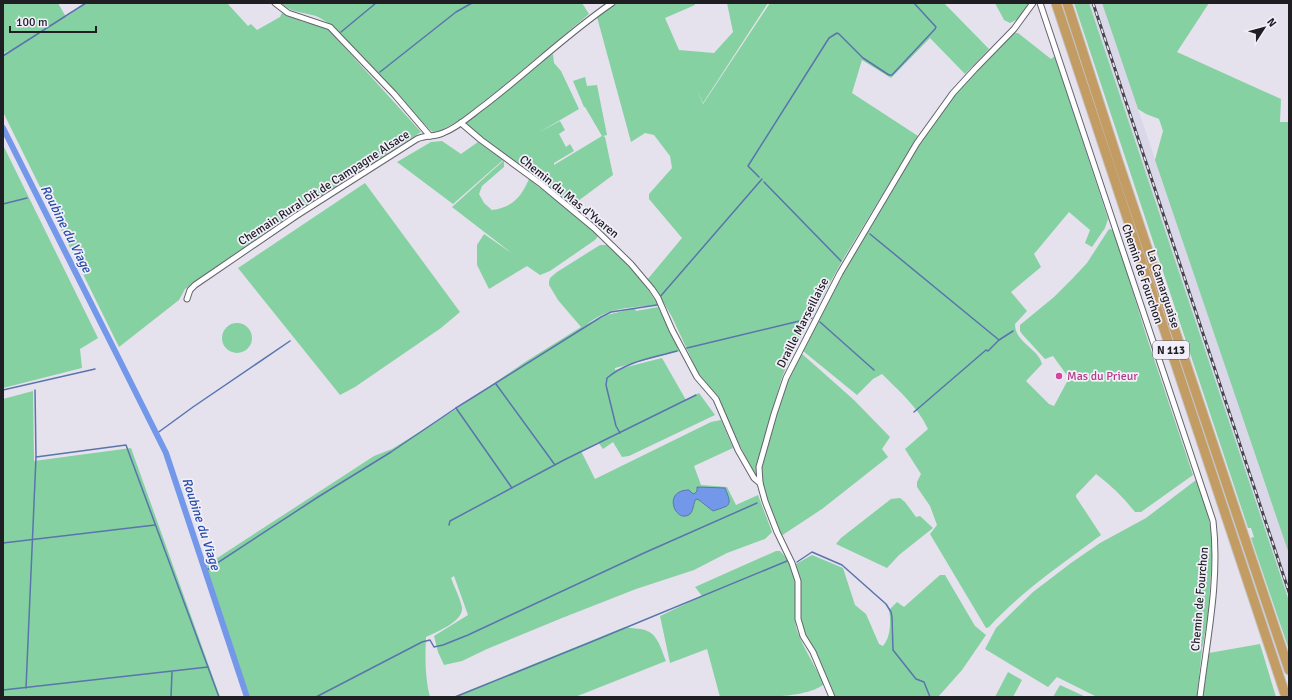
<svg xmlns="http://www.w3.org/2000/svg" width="1292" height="700" viewBox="0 0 1292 700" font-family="Signika,sans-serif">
	<rect width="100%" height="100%" fill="#e5e2ed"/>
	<path fill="#dad7e9" d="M1089,3H1102L1289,554V601Z"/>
	<g fill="#85d1a2" fill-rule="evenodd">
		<path d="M3,3H58L66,17L87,3H227L248,26L251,24L257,30L280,17L282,13L304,22L317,24L328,29L421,132L291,215L185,289L179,300L119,347L3,112V54L11,50L3,53Z"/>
		<path d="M281,3H582L589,14L502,87L460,120L440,131L433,132L430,130L330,24C325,21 321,18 316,16C303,12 291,13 281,3Z"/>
		<path d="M617,3H694L695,5L665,18L679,50L714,53L733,32L727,3H768L703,103L697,90L703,104L770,3H944L989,49L965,74L930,38L891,78L862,60L852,93L918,136L842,261L796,345L782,377L759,457L757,474H754L717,399L711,389L698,373L672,317L660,296L647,280L682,238L649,199V194L672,168L670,156L654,135L645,133L631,142L597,17Z"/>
		<path d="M995,3H1029C1025,11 1019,20 1010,23L1004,20Z"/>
		<path d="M1074,3H1089L1289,601V650L1251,538L1254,537L1251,528H1248Z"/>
		<path d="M1102,3H1209L1177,52L1281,99L1280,122H1289V554L1155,160L1163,131L1159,119L1146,114L1138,109Z"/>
		<path d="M1013,33H1018L1051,59L1055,56L1108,219L1105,228L1092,247L1085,243L1090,230L1069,212L1034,254L1041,267L1011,292L1027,311L1015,324C1015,343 1038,348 1042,364L1026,381L1049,404L1054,406L1069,378L1053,356L1045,359L1022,334L1020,331V325L1054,297L1073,278L1087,263L1109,229L1114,230L1146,335L1193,475L1141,512H1135C1124,498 1111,485 1096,474L1076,495V497L1101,535C1062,564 1022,591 989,627L986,628L930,534L937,525L930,506L917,487V482L921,474L905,449L928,429C918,407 899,391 882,374L873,379L857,395L803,351L805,345L833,293L845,266L871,227L913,153L945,105L969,77Z"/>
		<path d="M553,54L554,63L561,71L579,109L538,133L546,148L538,133L560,121L565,130L559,134L566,147L570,144L574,151L554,163V165L602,136L585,107H584L573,81L585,77L587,86L597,85L607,135L603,136L605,137L613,175L570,207C539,175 499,154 466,124V122L507,90L543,60Z"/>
		<path d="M442,141L461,154L478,142L503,160L453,204L397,162L431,142Z"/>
		<path d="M3,145L98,338L80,349L82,368L3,388Z"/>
		<path d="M504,160V167L482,186L479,194L484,203L492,210C513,207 521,197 529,179L599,235L595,240L550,271L540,275L527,266L489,289L477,265V245L484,234L513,254L452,207Z"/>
		<path d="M365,183L460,312L441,328L355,387L340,395L238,268Z"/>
		<path d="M600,245H607C627,263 644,282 658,305C630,308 610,306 586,325L607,315L635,308L636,311L658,307L680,351L615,368V370L662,358L686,400L699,393L715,415L629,456L622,457L613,442L603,449L598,442L581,451L595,479L711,422L721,420L733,448L694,466L701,485L727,487L736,505L758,495L772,532L765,539L727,553L694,570L636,589L562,618L487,649L462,661L444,665L438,652L434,636L468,615L454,576L451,578C454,586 461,600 462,608C463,622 436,632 426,637C425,656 425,678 430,697H250L205,566L374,456L392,449L458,408L525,362L581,327L558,300L549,285V282L550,278L557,272ZM697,488L730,503L710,509L699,500L696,499L694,501V506L680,515L674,507L689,490L692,494H694L697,491Z"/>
		<circle cx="237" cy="338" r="15"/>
		<path d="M801,353L854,400L890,437L882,449L888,457L822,509L781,536L763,490L762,468L767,445L786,384Z"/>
		<path d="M33,391L34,461L131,448L220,697H3V399Z"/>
		<path d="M1196,480H1198L1207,509L1213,541L1208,616L1202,649L1197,697H1097L1057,677L1048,687L985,649L996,628L1033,592L1071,563L1100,543L1146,518Z"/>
		<path d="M900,498L905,502L916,517L920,516L933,528L899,555L887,568L836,544L841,538L891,499Z"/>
		<path d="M776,551H780C803,573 792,600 796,627C799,640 816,668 823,682V685C802,700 747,697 720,697L707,649L670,663L660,616L702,596L695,587Z"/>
		<path d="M812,555L843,568L855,605L866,614L879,644L883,646C891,637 891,621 889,610L897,602L904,607L940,575H945L975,626L986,635L962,670L938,697H834L829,683L813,648L807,640L801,626L800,592L796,564Z"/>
		<path d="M625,627C632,629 640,628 645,630C658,634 661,649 666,661L575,697H453Z"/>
		<path d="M1260,644L1276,697H1203L1209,653Z"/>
		<path d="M1008,672L1022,680L1013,697H995Z"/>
		<path d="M1060,685L1086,697H1053Z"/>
	</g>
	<path fill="#7498e9" stroke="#5a74ae" d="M697,487L725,488C733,507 730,505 713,511L699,500L696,499C693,503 694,510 690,514C676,525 661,490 689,490L692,493L694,494L697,491Z"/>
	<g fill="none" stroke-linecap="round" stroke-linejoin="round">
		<g stroke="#5a74ae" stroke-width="1.5">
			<path d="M341,32L376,3"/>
			<path d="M3,56L86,3"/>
			<path d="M380,72L456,12L472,3"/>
			<path d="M759,177L748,166L829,38L837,33L839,34L863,58L889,75H892L935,29L936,27L914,3"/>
			<path d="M764,182L841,261"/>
			<path d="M35,195L36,194"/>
			<path d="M3,204L27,198"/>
			<path d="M870,234L999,340"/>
			<path d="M659,298L762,179"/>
			<path d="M820,322L874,370"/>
			<path d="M687,348L812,318"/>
			<path d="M496,384L555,465"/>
			<path d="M3,390L95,369"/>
			<path d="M456,408L512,488"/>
			<path d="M914,412L986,350L988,351L999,340L1013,331"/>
			<path d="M620,433L616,426L606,385L607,378C627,361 653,358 677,351"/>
			<path d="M156,434L193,407L290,341"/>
			<path d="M36,457L126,445L219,697"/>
			<path d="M449,525L450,521L564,460L696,395"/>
			<path d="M3,543L155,525"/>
			<path d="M797,562L812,552L842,565L886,604L891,612L892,617L893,650L916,679L924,682L930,697"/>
			<path d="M205,571L318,497L391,452L456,408L601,317L611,312L657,305"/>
			<path d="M26,688L36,457L35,390"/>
			<path d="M3,690L208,667"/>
			<path d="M171,697L172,672"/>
			<path d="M316,697L422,642L430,640L434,647L443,645L468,635L644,553L757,503"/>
			<path d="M455,697L591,642L787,561"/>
		</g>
		<g stroke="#7498e9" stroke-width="6">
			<path d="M3,128L120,361"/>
			<path d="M121,363L166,453L247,697"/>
		</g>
		<defs>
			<g id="minor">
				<path d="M275,3L288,13L330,27L394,94L430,136"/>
				<path d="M1040,3L1213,521C1220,579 1207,639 1200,697"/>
				<path d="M461,123L481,140L541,184L594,228L631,264L652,289L658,298L672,330L697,377L716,399L738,450L754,478L760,483"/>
				<path d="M187,299L190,290L195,285L296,216L417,139C425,135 435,137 443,133C459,127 472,114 486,104C529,71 568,33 612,3"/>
				<path d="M832,697L813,652L803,636L798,619V581L792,563L777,532L765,501L760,483L759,467L774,414L786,378L840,273L917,143L953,93L975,69L1014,29L1033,3"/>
			</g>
			<g id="trunk">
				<path d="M1056,3L1286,697"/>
				<path d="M1067,3L1119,164L1289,670"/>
			</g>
		</defs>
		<use href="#minor" stroke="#65636d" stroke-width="7"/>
		<use href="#trunk" stroke="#c5c5c6" stroke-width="11"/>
		<use href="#minor" stroke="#fff" stroke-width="5"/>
		<use href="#trunk" stroke="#c29c63" stroke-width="9"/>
		<defs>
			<path id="rail" d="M1093,3L1289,592"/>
		</defs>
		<use href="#rail" stroke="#46464b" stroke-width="3"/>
		<use href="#rail" stroke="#f2effa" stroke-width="1.5" stroke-dasharray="4.5" stroke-linecap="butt"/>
	</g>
	<circle fill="#d1479c" stroke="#f2effa" stroke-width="1.5" cx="1059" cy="376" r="4"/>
	<g text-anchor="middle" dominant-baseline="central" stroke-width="3.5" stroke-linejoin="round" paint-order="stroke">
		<rect fill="#f2effa" stroke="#5e5d64" stroke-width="1" x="1153" y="341" width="36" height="18" rx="3"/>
		<g font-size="11" font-weight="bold" fill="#1f1f23">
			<text x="1171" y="350">N 113</text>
		</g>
		<g font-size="12" fill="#1f1f23" stroke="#f2effa">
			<text transform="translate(324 188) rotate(-33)">Chemain Rural Dit de Campagne Alsace</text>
			<text transform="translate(569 197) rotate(39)">Chemin du Mas d'Yvaren</text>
			<text transform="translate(1142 274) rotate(71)">Chemin de Fourchon</text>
			<text transform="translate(1163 289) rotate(72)">La Camarguaise</text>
			<text transform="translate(803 323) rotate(-63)">Draille Marseillaise</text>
			<text transform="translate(1200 599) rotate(-85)">Chemin de Fourchon</text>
		</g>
		<g font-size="12" fill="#b23c85" stroke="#f2effa" text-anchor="start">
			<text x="1067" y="376">Mas du Prieur</text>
		</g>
		<g font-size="13" font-style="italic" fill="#264ba8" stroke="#f2effa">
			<text transform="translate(66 229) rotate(63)">Roubine du Viage</text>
			<text transform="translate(201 524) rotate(72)">Roubine du Viage</text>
		</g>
	</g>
	<rect width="1292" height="700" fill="none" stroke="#1f1f23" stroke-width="8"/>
	<g transform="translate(1264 28) rotate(54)" stroke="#f2effa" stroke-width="3" paint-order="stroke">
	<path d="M0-3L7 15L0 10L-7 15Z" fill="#1f1f23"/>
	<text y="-6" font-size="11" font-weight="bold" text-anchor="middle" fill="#1f1f23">N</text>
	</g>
	<path d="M10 26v6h86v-6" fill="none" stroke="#1f1f23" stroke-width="2"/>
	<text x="16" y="26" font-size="12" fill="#1f1f23" stroke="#f2effa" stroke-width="3" paint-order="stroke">100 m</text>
</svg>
